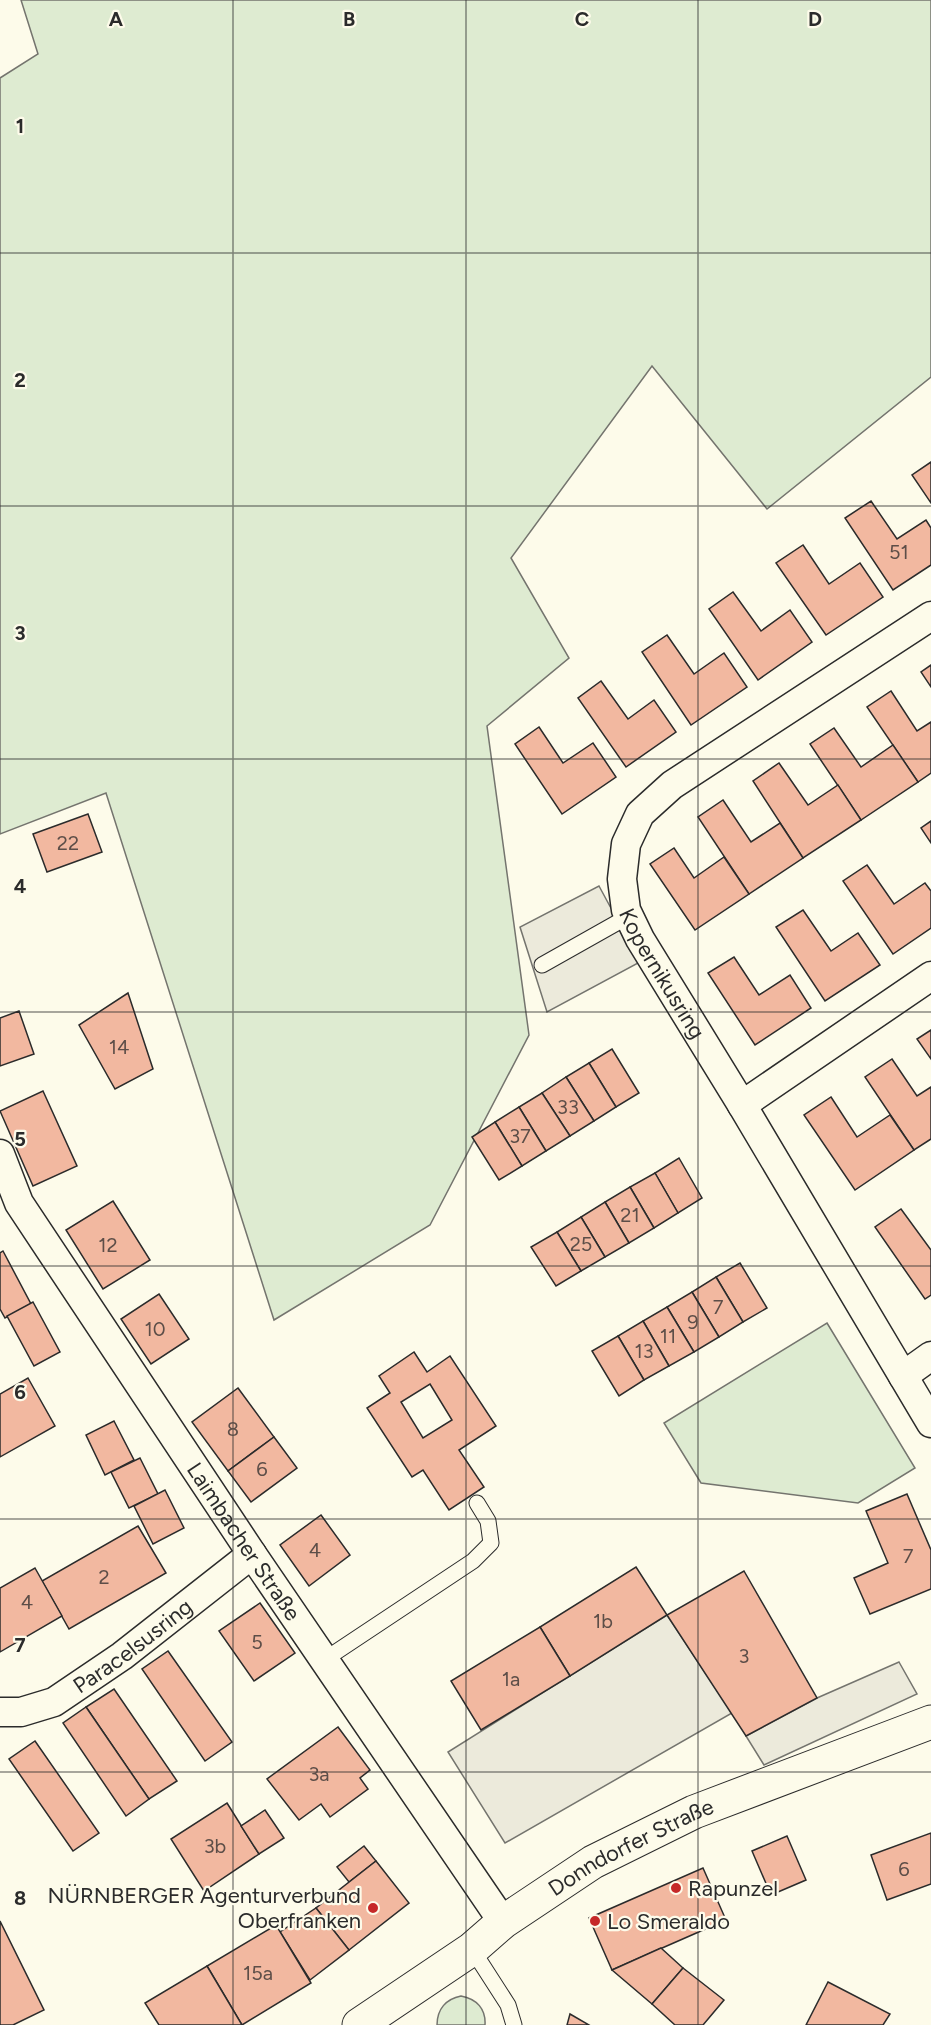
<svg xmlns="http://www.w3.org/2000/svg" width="931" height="2025" viewBox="0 0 931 2025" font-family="Figtree,sans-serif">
	<rect width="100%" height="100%" fill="#fdfbea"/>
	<g fill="#deebd1" stroke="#74746e" stroke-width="1.5">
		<path d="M21,0H931V377L767,509L652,366L511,558L569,658L487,726L529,1035L430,1225L274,1320L106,793L0,834V78L38,54Z"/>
		<path d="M827,1323L915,1468L858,1503L701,1483L664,1423Z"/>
		<path d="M461,1996C477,1999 486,2009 485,2025H437C437,2009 446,1999 461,1996Z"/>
	</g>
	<g fill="#eceadb" stroke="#74746e" stroke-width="1.5">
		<path d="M599,886L640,962L547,1012L520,927Z"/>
		<path d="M667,1615L732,1713L505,1843L448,1752Z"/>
		<path d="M899,1662L917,1694L764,1765L746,1736L817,1698Z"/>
	</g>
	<g fill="#f2b8a0" stroke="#2b2b2b" stroke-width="1.5" fill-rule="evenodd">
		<path d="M931,462V503L912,475Z"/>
		<path d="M871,501L897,539L926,520L931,528V565L893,590L845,518Z"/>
		<path d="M803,545L829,584L860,563L883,597L826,635L776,563Z"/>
		<path d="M733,592L761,631L790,610L812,642L758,680L709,609Z"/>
		<path d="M667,635L694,674L724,653L747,687L691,725L642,652Z"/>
		<path d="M931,665V687L921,672Z"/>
		<path d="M601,681L628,719L654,700L676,732L626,767L578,698Z"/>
		<path d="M891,691L917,731L931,722V773L918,782L867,707Z"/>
		<path d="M539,727L563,763L593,743L616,777L562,814L515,744Z"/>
		<path d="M834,728L861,767L893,745L918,782L861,820L810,744Z"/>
		<path d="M779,763L808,805L838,785L861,820L803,858L753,781Z"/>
		<path d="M723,800L751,842L780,823L803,858L749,894L698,817Z"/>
		<path d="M88,814L102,852L47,872L33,834Z"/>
		<path d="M931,821V843L921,828Z"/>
		<path d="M674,848L694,878L724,857L749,894L695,930L650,864Z"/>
		<path d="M867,865L894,904L925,883L931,891V928L893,954L843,881Z"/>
		<path d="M803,910L831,951L858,933L880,965L825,1001L776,927Z"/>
		<path d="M734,957L759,995L790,975L811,1008L755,1045L708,973Z"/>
		<path d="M128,993L153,1069L115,1089L79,1025Z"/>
		<path d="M19,1011L34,1054L0,1066V1018Z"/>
		<path d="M931,1030V1059L917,1039Z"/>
		<path d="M612,1049L639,1093L616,1107L589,1063Z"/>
		<path d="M892,1059L917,1096L931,1087V1139L914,1150L865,1077Z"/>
		<path d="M589,1063L616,1107L594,1121L566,1077Z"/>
		<path d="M566,1077L594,1121L570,1136L542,1093Z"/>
		<path d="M43,1091L77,1166L33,1186L0,1111Z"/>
		<path d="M542,1093L570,1136L546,1151L519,1107Z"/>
		<path d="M831,1097L857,1137L890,1115L914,1150L855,1190L804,1115Z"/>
		<path d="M519,1107L546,1151L522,1166L495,1122Z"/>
		<path d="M495,1122L522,1166L499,1180L472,1137Z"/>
		<path d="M679,1158L702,1198L678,1213L655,1173Z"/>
		<path d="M655,1173L678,1213L654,1228L630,1187Z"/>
		<path d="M630,1187L654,1228L629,1243L605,1202Z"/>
		<path d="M113,1201L150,1260L103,1289L66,1230Z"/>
		<path d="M605,1202L629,1243L605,1257L581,1217Z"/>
		<path d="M901,1209L931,1250V1295L925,1299L875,1227Z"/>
		<path d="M581,1217L605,1257L581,1271L557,1232Z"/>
		<path d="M557,1232L581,1271L556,1286L531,1247Z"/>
		<path d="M3,1251L31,1304L5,1318L0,1309V1253Z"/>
		<path d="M740,1263L767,1308L743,1322L716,1277Z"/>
		<path d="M716,1277L743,1322L719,1337L692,1292Z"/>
		<path d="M692,1292L719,1337L694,1352L667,1307Z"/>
		<path d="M159,1294L189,1339L151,1364L121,1319Z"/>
		<path d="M33,1302L60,1352L34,1366L7,1316Z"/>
		<path d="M667,1307L694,1352L669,1366L643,1321Z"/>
		<path d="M643,1321L669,1366L644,1380L618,1336Z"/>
		<path d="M618,1336L644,1380L619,1396L592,1351Z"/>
		<path d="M414,1352L427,1372L450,1356L496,1426L459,1450L484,1487L449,1510L423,1470L412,1477L367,1408L390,1393L379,1376ZM430,1384L452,1420L423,1438L401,1402Z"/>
		<path d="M28,1378L55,1426L0,1457V1394Z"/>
		<path d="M238,1388L274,1437L228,1471L192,1422Z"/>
		<path d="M114,1421L134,1460L105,1475L86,1435Z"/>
		<path d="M274,1437L297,1468L251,1502L228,1471Z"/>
		<path d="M140,1458L158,1494L129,1508L111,1472Z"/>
		<path d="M165,1490L184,1528L153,1544L134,1506Z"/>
		<path d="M907,1494L931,1550V1589L870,1614L854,1578L888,1563L866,1511Z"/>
		<path d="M321,1515L350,1555L309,1586L280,1545Z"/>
		<path d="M138,1526L166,1573L69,1629L42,1581Z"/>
		<path d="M636,1567L667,1615L570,1676L540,1627Z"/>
		<path d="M35,1568L62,1616L0,1652V1588Z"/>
		<path d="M744,1571L817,1698L746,1736L667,1615Z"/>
		<path d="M260,1603L295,1653L254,1681L219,1631Z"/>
		<path d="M540,1627L570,1676L481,1730L451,1681Z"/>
		<path d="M168,1651L232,1742L205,1761L142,1669Z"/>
		<path d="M114,1689L177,1781L149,1799L86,1707Z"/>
		<path d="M86,1707L149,1799L126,1816L63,1723Z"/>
		<path d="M338,1727L370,1770L360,1778L368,1789L330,1817L321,1804L299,1820L267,1779Z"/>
		<path d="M35,1741L99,1833L73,1851L9,1759Z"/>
		<path d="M227,1803L259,1854L204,1891L171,1839Z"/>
		<path d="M265,1810L284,1838L259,1854L241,1826Z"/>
		<path d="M931,1833V1884L887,1900L871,1855Z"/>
		<path d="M787,1836L806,1880L771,1895L752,1851Z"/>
		<path d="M364,1846L376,1861L349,1882L337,1867Z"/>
		<path d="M376,1861L409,1903L349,1950L316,1908Z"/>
		<path d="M703,1868L726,1920L612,1970L589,1918Z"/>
		<path d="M316,1908L349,1950L310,1980L280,1932Z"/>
		<path d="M0,1921L44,2010L13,2025H0Z"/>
		<path d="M276,1925L311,1983L242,2025L207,1966Z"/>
		<path d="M661,1948L683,1968L652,2004L612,1970Z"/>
		<path d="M207,1966L242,2025H159L145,2003Z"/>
		<path d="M683,1968L724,2000L703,2025H675L652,2004Z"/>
		<path d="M828,1982L890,2014L883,2025H806Z"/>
		<path d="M570,2014L589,2025H567Z"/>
	</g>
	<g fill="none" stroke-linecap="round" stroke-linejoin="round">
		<defs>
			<g id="lane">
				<path d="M542,965L629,916"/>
				<path d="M324,1660L473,1561L491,1543L488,1521L477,1503"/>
				<path d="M472,1949L508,2005L514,2025"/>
			</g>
			<g id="street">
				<path id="s1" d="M931,616L672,785L640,814L626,844L622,879L626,910L640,939L742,1105L931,1423"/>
				<path d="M742,1105L931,976"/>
				<path id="s2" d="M0,1154L19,1203L252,1554L503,1922"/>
				<path d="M903,1376L931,1356"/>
				<path id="s3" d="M0,1712H21L54,1702L122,1656L252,1554"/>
			</g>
			<g id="secondary">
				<path id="s4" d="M359,2025L472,1949L503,1922L593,1862L694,1812L931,1722"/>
			</g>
		</defs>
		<use href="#lane" stroke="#2b2b2b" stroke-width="17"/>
		<use href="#street" stroke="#2b2b2b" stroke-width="31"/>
		<use href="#secondary" stroke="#2b2b2b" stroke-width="35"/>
		<use href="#lane" stroke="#fdfbea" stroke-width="15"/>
		<use href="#street" stroke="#fdfbea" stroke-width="28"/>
		<use href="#secondary" stroke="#fdfbea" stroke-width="33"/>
	</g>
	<path fill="none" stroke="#2b2b2b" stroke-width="1.5" stroke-opacity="0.55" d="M233,0V2025M466,0V2025M698,0V2025M0,253H931M0,506H931M0,759H931M0,1012H931M0,1266H931M0,1519H931M0,1772H931"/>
	<g fill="#c62828" stroke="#fdfbea" stroke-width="2">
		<circle cx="676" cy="1888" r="6"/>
		<circle cx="373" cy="1908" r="6"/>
		<circle cx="595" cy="1921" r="6"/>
	</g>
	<g text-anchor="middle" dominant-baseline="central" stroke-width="4.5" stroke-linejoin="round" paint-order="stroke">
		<g font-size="20" fill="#5d4e48">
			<text x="899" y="552">51</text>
			<text x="68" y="843">22</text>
			<text x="119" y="1047">14</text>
			<text x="568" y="1107">33</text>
			<text x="520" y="1136">37</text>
			<text x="630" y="1215">21</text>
			<text x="581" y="1244">25</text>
			<text x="108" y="1245">12</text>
			<text x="718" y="1307">7</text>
			<text x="693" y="1322">9</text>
			<text x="155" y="1329">10</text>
			<text x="668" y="1336">11</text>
			<text x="644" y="1351">13</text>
			<text x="233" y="1429">8</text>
			<text x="262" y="1469">6</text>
			<text x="315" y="1550">4</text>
			<text x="908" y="1556">7</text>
			<text x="104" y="1577">2</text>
			<text x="27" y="1602">4</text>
			<text x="603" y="1621">1b</text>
			<text x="257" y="1642">5</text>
			<text x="744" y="1656">3</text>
			<text x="511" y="1679">1a</text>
			<text x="319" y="1774">3a</text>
			<text x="215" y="1846">3b</text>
			<text x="904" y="1869">6</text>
			<text x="258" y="1973">15a</text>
		</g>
		<g font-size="22" fill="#2b2b2b" stroke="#fdfbea">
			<text stroke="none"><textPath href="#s1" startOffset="525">Kopernikusring</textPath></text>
			<text stroke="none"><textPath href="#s2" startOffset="459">Laimbacher Straße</textPath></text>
			<text stroke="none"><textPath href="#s3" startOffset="152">Paracelsusring</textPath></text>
			<text stroke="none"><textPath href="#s4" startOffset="326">Donndorfer Straße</textPath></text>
		</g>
		<g font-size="22" fill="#2b2b2b" stroke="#fdfbea" text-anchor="start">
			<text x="688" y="1888">Rapunzel</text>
			<text x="361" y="1895" text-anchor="end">NÜRNBERGER Agenturverbund<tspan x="361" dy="25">Oberfranken</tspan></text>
			<text x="607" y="1921">Lo Smeraldo</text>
		</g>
	</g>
	<g font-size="20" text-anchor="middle" font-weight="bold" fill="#2b2b2b" stroke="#fdfbea" stroke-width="4.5" stroke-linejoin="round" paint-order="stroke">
		<text x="116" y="26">A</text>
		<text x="349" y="26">B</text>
		<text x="582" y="26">C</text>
		<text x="815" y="26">D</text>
		<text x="20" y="133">1</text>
		<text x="20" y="387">2</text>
		<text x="20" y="640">3</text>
		<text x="20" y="893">4</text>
		<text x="20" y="1146">5</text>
		<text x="20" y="1399">6</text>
		<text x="20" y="1652">7</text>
		<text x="20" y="1905">8</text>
	</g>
</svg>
